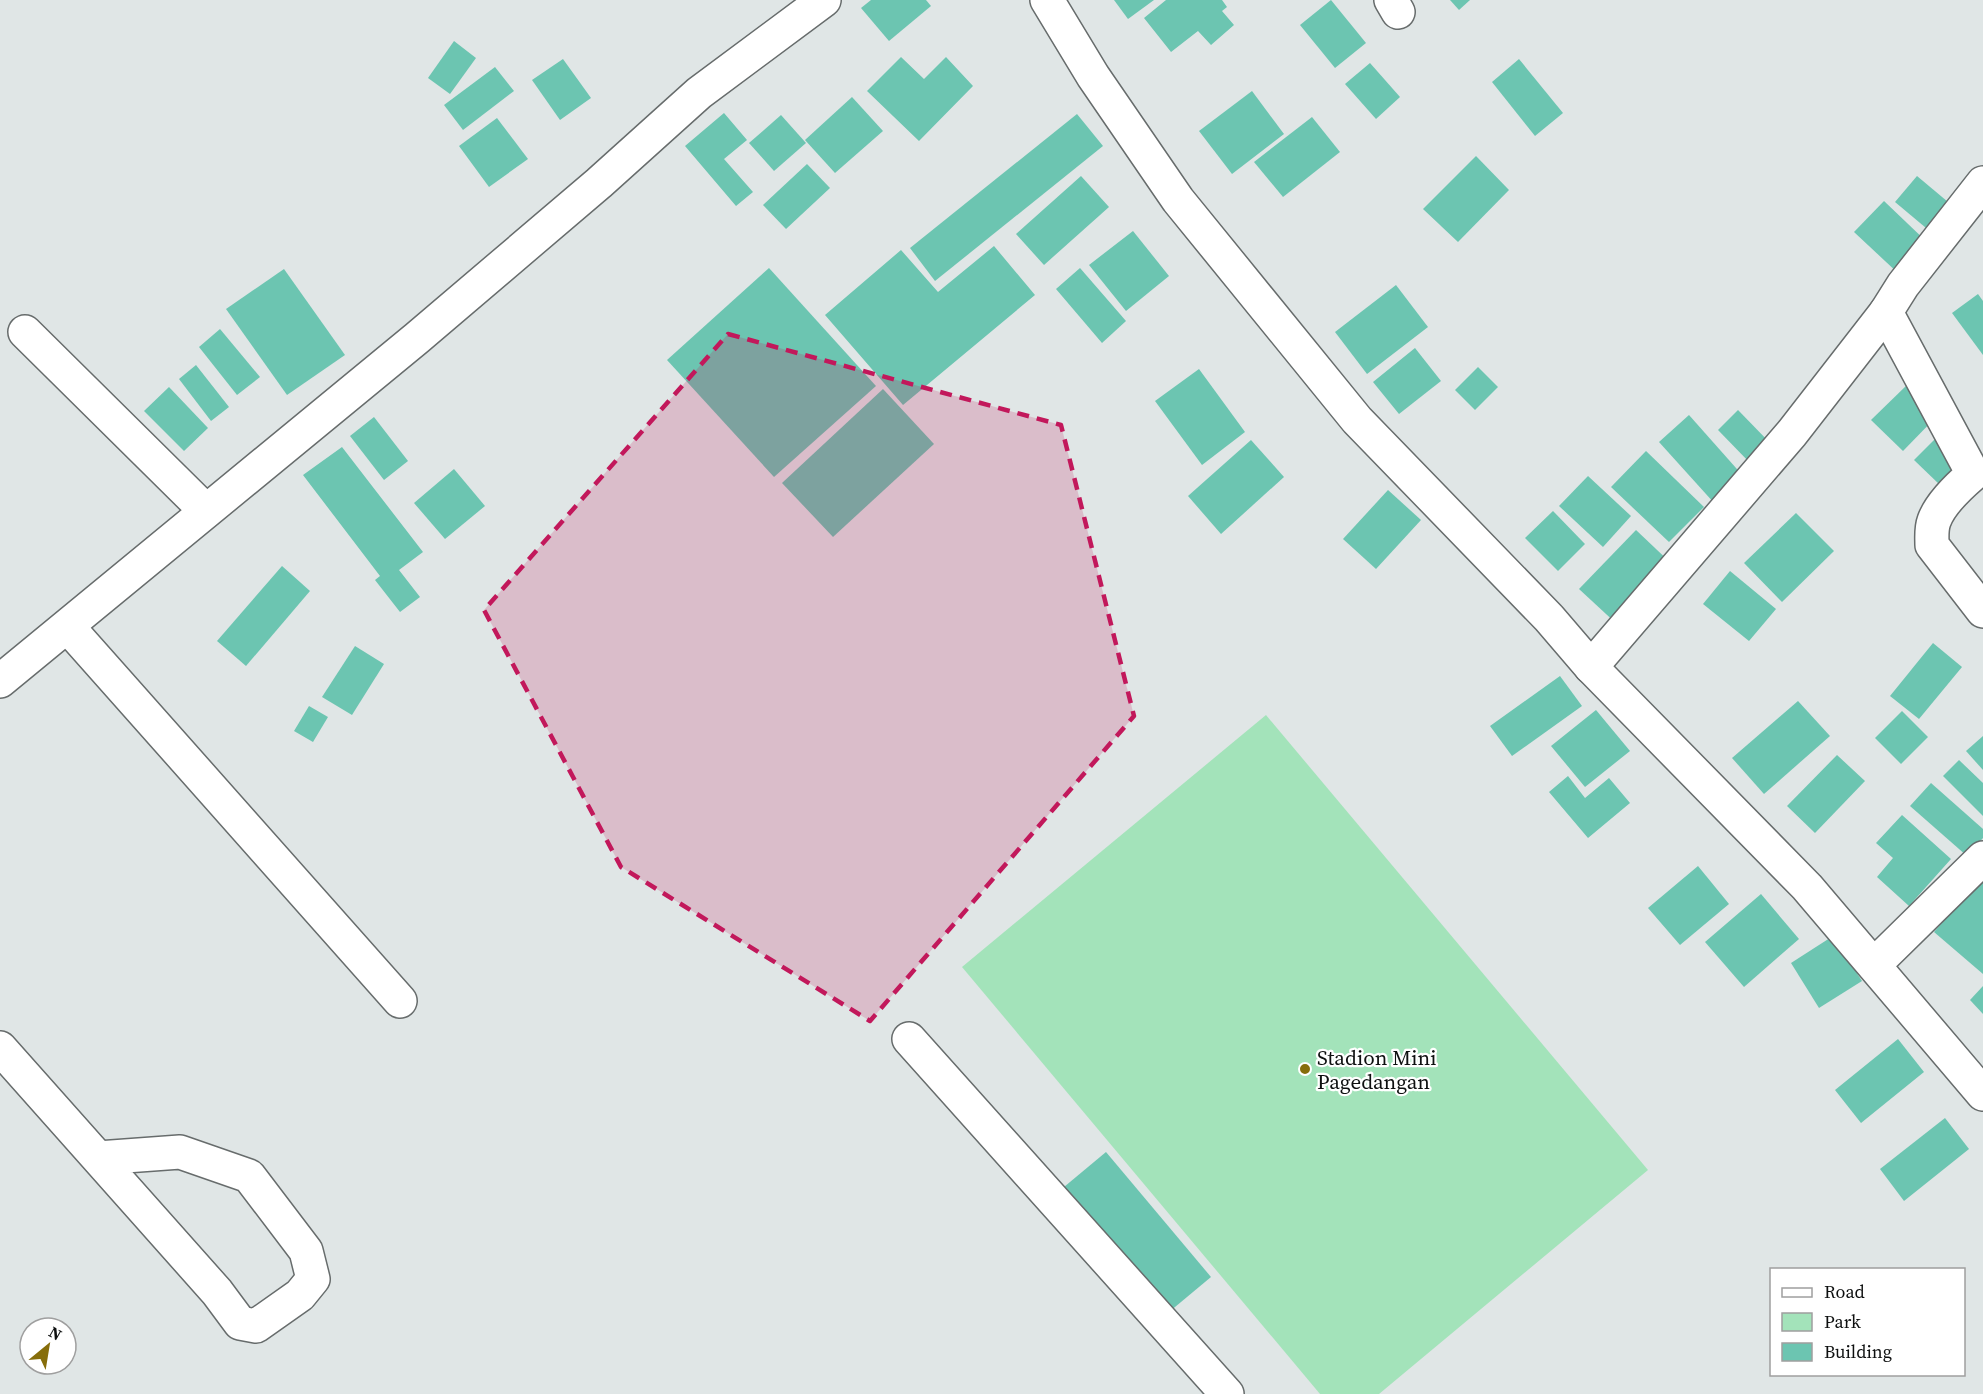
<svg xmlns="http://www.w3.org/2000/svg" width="1983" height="1394" viewBox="0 0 1983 1394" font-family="'Source Serif 4',serif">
	<rect width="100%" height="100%" fill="#e0e6e6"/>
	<path fill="#a3e3ba" d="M1266,715L1648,1170L1379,1394H1320L962,967Z"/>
	<g fill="#6cc5b1">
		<path d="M871,0H926L931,6L889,41L861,8Z"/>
		<path d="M1114,0H1154L1128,19Z"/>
		<path d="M1166,0H1222L1227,7L1222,11L1234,25L1211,45L1198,31L1171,52L1144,18Z"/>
		<path d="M1331,0L1366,43L1335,68L1300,25Z"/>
		<path d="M1450,0H1470L1459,10Z"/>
		<path d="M454,41L476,58L450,94L428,78Z"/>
		<path d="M901,57L924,79L946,57L973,86L919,141L867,91Z"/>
		<path d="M563,59L591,98L560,120L532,80Z"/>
		<path d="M1519,59L1563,113L1535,136L1492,82Z"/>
		<path d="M1370,63L1400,97L1376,119L1345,84Z"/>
		<path d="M495,67L514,91L463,130L444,105Z"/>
		<path d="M1252,91L1284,134L1232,174L1199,131Z"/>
		<path d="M852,97L883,131L835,173L805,140Z"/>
		<path d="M724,113L747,140L724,159L753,192L736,206L685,146Z"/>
		<path d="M1077,114L1103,146L935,281L910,248Z"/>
		<path d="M781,115L806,143L774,171L749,143Z"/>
		<path d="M1312,117L1340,152L1283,197L1254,162Z"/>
		<path d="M497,118L528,159L489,187L459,146Z"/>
		<path d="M1476,156L1509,190L1458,242L1423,209Z"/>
		<path d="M807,164L830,188L786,229L763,205Z"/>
		<path d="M1081,176L1109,207L1044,265L1016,234Z"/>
		<path d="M1917,176L1960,212L1938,238L1895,202Z"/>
		<path d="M1884,201L1929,244L1900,275L1854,232Z"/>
		<path d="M1133,231L1169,276L1126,311L1089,265Z"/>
		<path d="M994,246L1035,295L903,405L825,315L901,250L938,292Z"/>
		<path d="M769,268L876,386L774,477L667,360Z"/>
		<path d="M1080,268L1126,321L1102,343L1056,289Z"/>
		<path d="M284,269L345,355L287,395L226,309Z"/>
		<path d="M1396,285L1428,327L1367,374L1335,332Z"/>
		<path d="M1978,294L1983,301V355L1952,313Z"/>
		<path d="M220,329L260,377L237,395L199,347Z"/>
		<path d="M1415,348L1441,381L1399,414L1373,382Z"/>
		<path d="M196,365L229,407L211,421L179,379Z"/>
		<path d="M1478,367L1498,387L1475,410L1455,390Z"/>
		<path d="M1199,369L1245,432L1202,465L1155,401Z"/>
		<path d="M1908,384L1939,414L1903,451L1871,420Z"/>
		<path d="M169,387L208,428L184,451L144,411Z"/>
		<path d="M883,389L934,444L833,537L782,483Z"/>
		<path d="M1738,410L1772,445L1752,465L1718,430Z"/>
		<path d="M1689,415L1744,477L1715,504L1659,442Z"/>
		<path d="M374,417L408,461L384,480L350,436Z"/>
		<path d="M1936,438L1962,463L1940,485L1914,460Z"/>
		<path d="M1251,440L1284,477L1221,534L1188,496Z"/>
		<path d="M342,447L423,552L399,570L420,597L400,612L375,580L380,576L303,475Z"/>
		<path d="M1646,451L1704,507L1669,542L1611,487Z"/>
		<path d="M454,469L485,506L445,539L414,503Z"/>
		<path d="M1588,476L1631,516L1603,547L1559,506Z"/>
		<path d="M1388,490L1421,520L1376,569L1343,539Z"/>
		<path d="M1553,511L1585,544L1558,571L1525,538Z"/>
		<path d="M1796,513L1834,551L1782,602L1744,563Z"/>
		<path d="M1636,530L1675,567L1619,626L1579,589Z"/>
		<path d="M282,566L310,591L246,666L217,641Z"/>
		<path d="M1730,571L1776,609L1749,641L1703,604Z"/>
		<path d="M1933,643L1962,667L1919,719L1890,696Z"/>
		<path d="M355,646L384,664L352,715L322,697Z"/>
		<path d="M1560,676L1582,706L1512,756L1490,726Z"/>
		<path d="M1798,701L1830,736L1764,794L1732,758Z"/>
		<path d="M309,706L328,717L313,742L294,731Z"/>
		<path d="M1596,710L1630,751L1585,787L1551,746Z"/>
		<path d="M1902,711L1928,737L1901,764L1875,738Z"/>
		<path d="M1983,736V770L1966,751Z"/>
		<path d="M1837,755L1865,781L1815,833L1787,806Z"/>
		<path d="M1959,760L1983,783V816L1943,776Z"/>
		<path d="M1568,776L1585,798L1609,778L1630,803L1588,838L1549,792Z"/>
		<path d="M1931,783L1983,829V838L1967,856L1910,806Z"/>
		<path d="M1902,815L1951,859L1909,906L1877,877L1893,858L1876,843Z"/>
		<path d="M1698,866L1729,904L1680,945L1648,908Z"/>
		<path d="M1983,874V974L1934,932Z"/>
		<path d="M1761,894L1799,939L1744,987L1705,942Z"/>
		<path d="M1833,936L1862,981L1819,1008L1791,963Z"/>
		<path d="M1983,986V1014L1970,1000Z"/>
		<path d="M1898,1039L1924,1072L1861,1123L1835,1090Z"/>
		<path d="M1945,1118L1969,1149L1904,1201L1880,1169Z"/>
		<path d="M1106,1152L1211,1277L1163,1317L1058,1192Z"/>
	</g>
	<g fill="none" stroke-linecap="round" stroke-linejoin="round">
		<defs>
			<g id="minor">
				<path d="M1047,0L1093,76L1178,200L1357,420L1549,618L1591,667L1807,887L1983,1094"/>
				<path d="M1391,0L1398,12"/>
				<path d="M1886,312L1973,474C1959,486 1940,504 1934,521C1931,529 1932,537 1932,545L1983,611"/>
				<path d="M25,332L206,511"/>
				<path d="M68,627L400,1001"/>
				<path d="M1591,667L1792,433L1886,312L1903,285L1983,183"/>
				<path d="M0,681L417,338L599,183L699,93L824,0"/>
				<path d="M1874,965L1983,858"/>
				<path d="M909,1039L1227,1394"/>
				<path d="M0,1048L217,1292L240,1323L256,1326L300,1295L313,1279L306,1251L249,1176L180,1152L98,1158"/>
			</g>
		</defs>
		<use href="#minor" stroke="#676c6c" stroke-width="36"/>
		<use href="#minor" stroke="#fff" stroke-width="33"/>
	</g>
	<path fill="#c2185b" fill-opacity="0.2" stroke="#c2185b" stroke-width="4.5" stroke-dasharray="12 8" stroke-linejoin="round" d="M728,334L1061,425L1134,716L870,1021L621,867L484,610Z"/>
	<circle fill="#866d0a" stroke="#fff" stroke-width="2" cx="1305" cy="1069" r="6"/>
	<g text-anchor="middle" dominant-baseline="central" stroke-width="4.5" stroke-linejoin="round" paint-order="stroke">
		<g font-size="21" fill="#0e1010" stroke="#fff" text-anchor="start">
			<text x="1317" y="1057">Stadion Mini<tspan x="1317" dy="24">Pagedangan</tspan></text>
		</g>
	</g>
	<rect x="1770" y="1268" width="195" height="108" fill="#ffffff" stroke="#9f9f9f" stroke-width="1.5"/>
	<rect x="1782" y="1288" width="30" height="9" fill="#ffffff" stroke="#9f9f9f" stroke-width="1.5"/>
	<text x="1824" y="1298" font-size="18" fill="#0e1010">Road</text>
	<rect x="1782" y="1313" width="30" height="18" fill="#a3e3ba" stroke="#9f9f9f" stroke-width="1.5"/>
	<text x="1824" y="1328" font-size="18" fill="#0e1010">Park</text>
	<rect x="1782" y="1343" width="30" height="18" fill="#6cc5b1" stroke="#9f9f9f" stroke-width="1.5"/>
	<text x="1824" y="1358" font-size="18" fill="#0e1010">Building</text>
	<g transform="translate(48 1346) rotate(30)"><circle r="28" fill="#ffffff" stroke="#9f9f9f" stroke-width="1.5"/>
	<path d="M0-4.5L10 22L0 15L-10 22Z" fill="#866d0a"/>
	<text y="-9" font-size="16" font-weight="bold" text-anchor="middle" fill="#0e1010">N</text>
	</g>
</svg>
